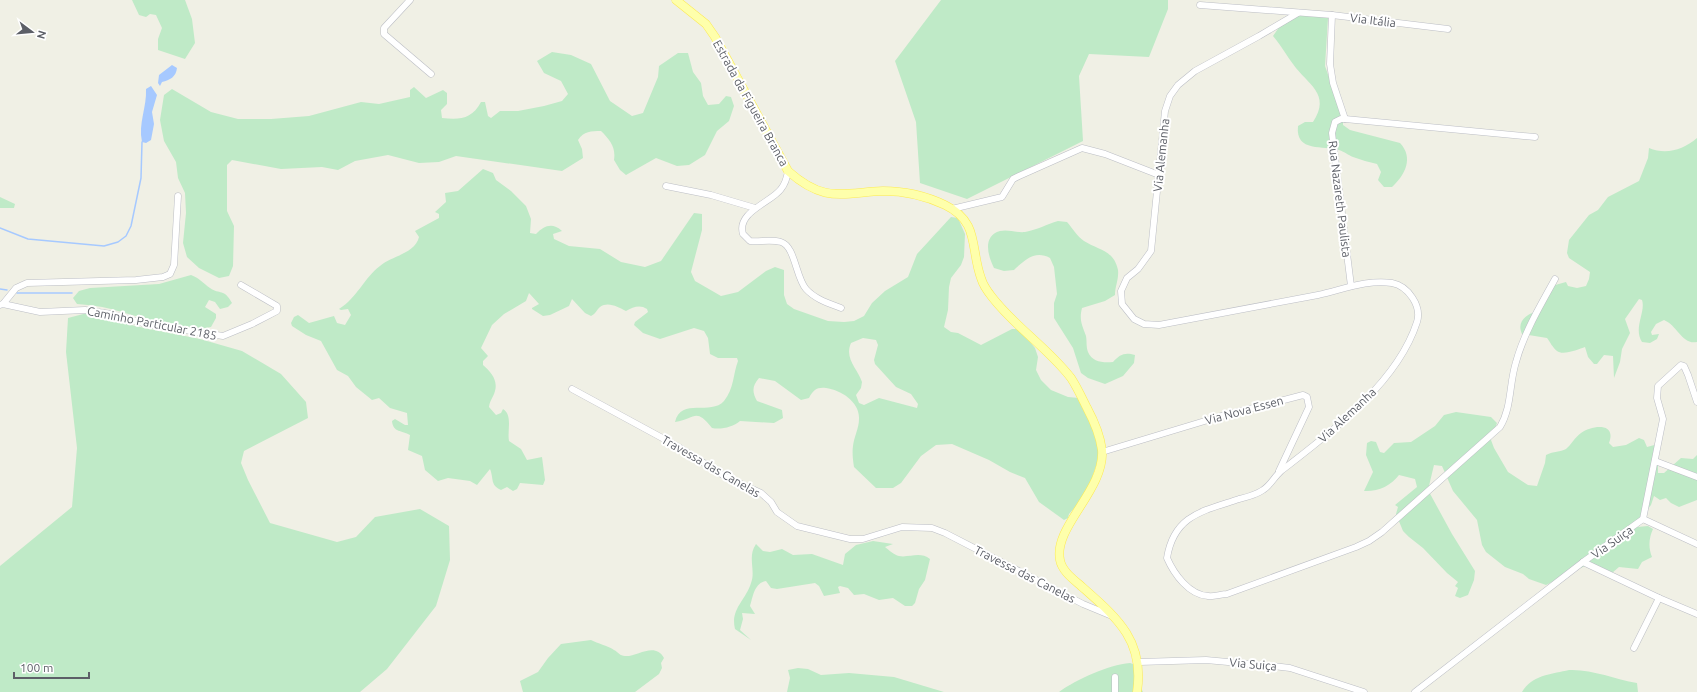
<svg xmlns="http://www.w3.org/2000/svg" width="1697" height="692" viewBox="0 0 1697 692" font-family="Ubuntu,sans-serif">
	<rect width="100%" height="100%" fill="#f0f0e5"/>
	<g fill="#bfeac7" fill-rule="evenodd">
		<path d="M132,0H185L192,19L195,43L185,59L158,50V39L162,28L156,15L150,14L146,17L139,15Z"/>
		<path d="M941,0H1168V9L1149,57L1089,54L1079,76L1083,141L967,199L920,183L916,122L895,61Z"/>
		<path d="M1307,12L1328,18L1325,66L1343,117V125L1350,130L1400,143C1414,158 1405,175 1392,187H1384L1378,180L1381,172L1377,164C1369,162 1361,160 1353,157C1348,155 1345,152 1339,150C1324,145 1295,153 1298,126L1305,122H1313C1332,94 1307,84 1293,64C1286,55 1281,45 1273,36L1282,23Z"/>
		<path d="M552,52L571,55L591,64L610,101L632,116L643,113L658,77L659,66L678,53H688L693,72L701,83L703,96L708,105L719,104L726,96L731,97L734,106L729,121L717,131L705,155L689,165L677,166L656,158L626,175L620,170L614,160C616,147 610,140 601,131C591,131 584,131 578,140L582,149L583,158L562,171L456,156L439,162L419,163L388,155L355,161L338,170L322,167L281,169L232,160L227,165V211L234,226L233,266L229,276L219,278L199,268L187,257L183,243L186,213L185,193L178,178L176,162L164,141L160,120L164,95L172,89L211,112L238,119H271L309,116L361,102L379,104L410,97V90L414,87L426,98L443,90L447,93V104L441,110L442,118C460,120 472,119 481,102H485L488,116L491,118L500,111H518L544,106L562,101L568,94L561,81L544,73L537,61Z"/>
		<path d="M1697,138V342C1682,345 1678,326 1664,320L1656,324L1651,332L1652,335L1659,334L1657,339L1650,343L1642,342C1633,328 1646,312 1642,300L1639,299L1625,319L1630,333L1622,349L1620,362L1614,378L1613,356L1604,355L1597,364H1594L1588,357L1585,347C1579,349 1563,356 1557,351C1553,348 1550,342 1547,338L1522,334C1516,321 1527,313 1540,311L1548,287L1566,282L1568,286L1577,288L1586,286L1589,279L1590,272L1569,258L1567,253L1569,240L1589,215L1598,210L1608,197L1639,181L1648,158L1649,148C1666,155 1683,150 1697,138Z"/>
		<path d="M483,169L493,173L496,180L511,191L526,206L531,219L530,233L536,234C544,226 552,222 562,231L553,234L554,239L569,246L600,249L621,262L645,267L661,261L694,213L702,214V230L691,272L695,281L721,296L738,292L766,271L775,267L784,270V295L787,304L794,309L828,321L844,322L854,321L864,316L872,303L885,291L908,277L917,254L951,217L958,218L965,234L964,257L961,265L951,278L949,287L948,310L944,327L951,332L958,333L981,345L1012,329H1016L1022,332L1035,348L1038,357L1036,370L1041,380L1051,390L1068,397L1079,398L1102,449L1086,495L1069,514L1068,518L1064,520L1039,502L1025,478L1010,472L989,460L952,444L936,445L921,456L901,483L893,488H876L854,467C853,460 852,453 853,446C854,437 859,428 859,419C860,402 841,390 826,388C817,387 813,390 809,398L801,400L775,381L759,378C752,386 752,392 757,401L782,410L783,418L774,423L740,421C733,427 721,430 712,428C695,407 696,419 675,422C681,397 711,416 724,401C734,389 733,374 738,361L737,358H718L710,354L708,338L704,331L694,328L660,339L643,333L634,325L635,322L648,312L647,309C640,304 633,307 626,311C618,307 608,301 600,307C597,309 596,314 591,316L585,313L572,299L569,306L550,315L543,316L532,309V308L539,304L529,293L526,301L504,314L492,325L481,348L488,356L483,361V365C491,372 498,380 495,391C493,398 490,400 489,407L496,415L501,413L503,409C513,415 507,431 509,441L521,449L527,460L542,457L545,480L543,485L520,483L517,489L513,491L507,487L501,490C490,485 494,479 490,469L477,485L470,481L448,478L438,481L425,470L422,456L408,450L410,435C402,430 393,433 392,421L395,419L405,425H408L407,413L390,408L379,398L372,400L356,387L348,376L337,370L321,341L306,335L292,326L291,323L294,317L298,315L309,323L334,316L337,323L345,325L351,315L348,309L341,310L339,309C357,298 364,278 380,266C391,256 415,254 419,237L415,231L439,218V214L435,212L446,202L445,193L458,191ZM863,338L876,340L878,345L874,360L875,364L896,387L911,394L918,404L917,408L879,398L864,405L859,403L856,395L861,388L862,382C858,369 844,359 851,343Z"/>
		<path d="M0,197L15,204L14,208H0Z"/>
		<path d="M1058,221L1067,222C1073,229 1077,236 1084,241C1098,250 1114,250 1118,270C1119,279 1115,286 1115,295L1105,301L1082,308C1079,320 1082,325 1086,336C1087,341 1086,347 1088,352C1092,362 1103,363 1113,362C1120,354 1125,352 1135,355L1134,363L1123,376L1105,384L1088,378L1081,373L1073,348L1054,318V303L1057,294L1054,267L1050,258C1035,250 1025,260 1014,270L1004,271L994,268C988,256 982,236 1000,231C1008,229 1017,233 1025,232C1037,230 1047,224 1058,221Z"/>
		<path d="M191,275C199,278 203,283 210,288C220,295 224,288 232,303L228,307L220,309L215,302L209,300L205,307L216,314V318L211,327C185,333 137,316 111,309C99,306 88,305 77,304L73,298L79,291L90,288L159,284Z"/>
		<path d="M87,313L135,326L200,339L242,351L281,374L306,402L308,418L244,451L241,463L248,480L270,523L337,542L356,537L375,517L420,509L449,526L450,560L436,606L387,669L360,692H0V566L72,507L77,448L66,352L68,318Z"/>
		<path d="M1456,412L1491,417L1497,423L1491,440L1494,448L1508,472L1528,485L1537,486L1545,463L1546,455C1554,451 1560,452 1566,449C1571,445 1575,437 1581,433C1592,425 1617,422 1609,443L1613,447L1626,445L1639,438L1644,440L1647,447L1658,444V473H1664L1681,458L1693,459L1697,455V500L1679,507L1671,503L1666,498L1660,500L1654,496L1651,505L1636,525L1637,527L1648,526L1653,529C1649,538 1648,547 1652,557L1642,562L1638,569L1619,567L1612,573L1587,565L1546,585L1529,579L1523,574L1505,567L1486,552L1482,545L1477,520L1453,491L1442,466L1434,465L1428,490L1452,534L1475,571L1474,580L1468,595L1460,598L1455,596L1458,588L1455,586L1458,582L1447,573L1423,548L1409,537L1403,531L1396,514L1398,507L1395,505L1417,487L1415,479L1399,475C1391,486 1377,492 1364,491L1373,472L1366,455L1367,443L1371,441L1376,442L1380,452L1384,453L1394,443L1411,442L1435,426L1444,415Z"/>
		<path d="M873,541L893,544L885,547C889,550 894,555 899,556C909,558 920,551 930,559L925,580L919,589L915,603L912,606H905L893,598L879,600L864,594L854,595L848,588L840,586L838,587L840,593L824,596L819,586L815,583L777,589L771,588L766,581C754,583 753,597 750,606L755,614L742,613L743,619L740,630L751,640L735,629C730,609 746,600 751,583C756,570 747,557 756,544L763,551L770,552L782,549L793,555L812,554L843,565L845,554L856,545Z"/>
		<path d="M591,640C598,644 607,645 614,650C618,652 620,656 625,656C637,657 655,641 664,658L661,663L662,668L659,674L635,692H523L520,681L538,672L548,658L561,644Z"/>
		<path d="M1130,663L1136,665L1140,686L1143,692H1059C1077,679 1108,665 1130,663Z"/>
		<path d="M798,668L808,669L821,675L849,673L894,677L944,692H787L790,678L788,670Z"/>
		<path d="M1569,670C1592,669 1614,679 1637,683L1638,692H1522C1532,675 1552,674 1569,670Z"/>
	</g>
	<g fill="#a6c9ff">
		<path d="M172,65L177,68C176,77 170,80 162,82L160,86L158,83L159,75Z"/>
		<path d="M151,86L157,95L152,112L154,124L151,140L146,143L142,142C138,123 147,107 146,89Z"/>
	</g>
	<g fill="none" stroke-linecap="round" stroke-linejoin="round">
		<g stroke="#a6c9ff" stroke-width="1.5">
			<path d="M0,228L28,239L104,246L118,242L126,236L131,226L141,178L142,142"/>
			<path d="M0,289L7,290"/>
			<path d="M17,293H72"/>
		</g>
		<defs>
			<g id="minor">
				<path d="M410,0L384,28V34L431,74"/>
				<path d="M1200,5L1332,15L1448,29"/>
				<path d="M1298,13L1259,36L1195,71L1178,85L1170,96L1165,111L1151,251L1138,269L1127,278L1121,291L1122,304L1134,319L1144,324L1159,325C1212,315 1265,305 1318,295C1342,290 1367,279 1392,283C1408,286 1422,306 1417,322C1397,384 1330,433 1281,471C1274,477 1271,485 1263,490C1256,495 1247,497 1239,499C1203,511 1174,515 1167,558C1174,574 1189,595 1208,596C1214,597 1221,594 1227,594L1356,547L1369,541L1382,532L1500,427C1512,407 1509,384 1516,362C1524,333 1540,306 1555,279"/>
				<path d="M1332,15L1330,64L1333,83L1345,119"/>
				<path d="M788,171C787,178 785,184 781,189C772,202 736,212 743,234L750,241C760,242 771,239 781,242C795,246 796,278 806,289C815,299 828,303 841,308"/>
				<path d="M666,186L711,195L755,208"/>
				<path d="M952,209L1002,197L1013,179L1019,176L1082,148L1105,154L1159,175"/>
				<path d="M1351,286L1332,133L1335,122L1341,119H1345L1535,137"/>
				<path d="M3,304L16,288L27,283L136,280L163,277L170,274L174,265L178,196"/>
				<path d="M0,305L3,304L40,312L85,310L111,314L146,324L223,336L252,324L277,311V306L241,285"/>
				<path d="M572,389L677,446L726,477L761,493L771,502L777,512L797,526L850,539H863L902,527L932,528L945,533L1083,604L1112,616"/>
				<path d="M1102,452L1218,417L1303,395L1307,397L1309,407L1279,471"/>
				<path d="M1655,461L1697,477"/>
				<path d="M1643,519L1697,544"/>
				<path d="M1583,562L1659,598L1697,614"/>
				<path d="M1634,648L1659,598"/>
				<path d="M1139,662L1206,660L1273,666L1290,668L1364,692"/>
				<path d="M1115,677V692"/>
				<path d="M1415,692L1583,562L1643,519L1663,419L1657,398L1658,386L1681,365L1684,366L1688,375L1697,402"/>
			</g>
			<path id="major" d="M676,0L706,24L715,37L788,171C824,203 841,193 883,191C904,191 926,196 945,205C980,222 970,248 981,278C983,285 988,292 992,297C1015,327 1048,348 1071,378C1077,387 1082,398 1087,408C1094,421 1100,435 1102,450C1105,490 1053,527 1060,560C1062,571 1073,579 1081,586C1116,617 1145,640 1137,692"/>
		</defs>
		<use href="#minor" stroke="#bcbec5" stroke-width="7"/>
		<use href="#major" stroke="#fdea51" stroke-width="9"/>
		<use href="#minor" stroke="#fff" stroke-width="6"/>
		<use href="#major" stroke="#feffab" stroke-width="8"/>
	</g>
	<g text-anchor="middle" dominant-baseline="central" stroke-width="4" stroke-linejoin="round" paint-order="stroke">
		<g font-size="12" fill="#5c5f67" stroke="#fff">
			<text transform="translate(1373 20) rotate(7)">Via Itália</text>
			<text transform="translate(751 103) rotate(61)">Estrada da Figueira Branca</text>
			<text transform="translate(1161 155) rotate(-84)">Via Alemanha</text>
			<text transform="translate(1340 199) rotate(83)">Rua Nazareth Paulista</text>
			<text transform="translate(152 323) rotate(11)">Caminho Particular 2185</text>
			<text transform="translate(1244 410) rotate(-15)">Via Nova Essen</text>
			<text transform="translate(1347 415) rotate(-43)">Via Alemanha</text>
			<text transform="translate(711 466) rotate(30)">Travessa das Canelas</text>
			<text transform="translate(1612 542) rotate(-35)">Via Suiça</text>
			<text transform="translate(1025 574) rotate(27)">Travessa das Canelas</text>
			<text transform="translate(1253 664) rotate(5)">Via Suiça</text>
		</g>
	</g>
	<g transform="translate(32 32) rotate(106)" stroke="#ffffff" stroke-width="3" paint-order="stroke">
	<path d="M0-3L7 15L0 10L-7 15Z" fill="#5c5f67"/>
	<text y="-6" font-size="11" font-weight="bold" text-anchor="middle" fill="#5c5f67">N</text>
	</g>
	<path d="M14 672v6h75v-6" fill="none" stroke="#5c5f67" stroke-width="2"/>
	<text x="20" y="672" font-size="12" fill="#5c5f67" stroke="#ffffff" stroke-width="3" paint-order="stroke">100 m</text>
</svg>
